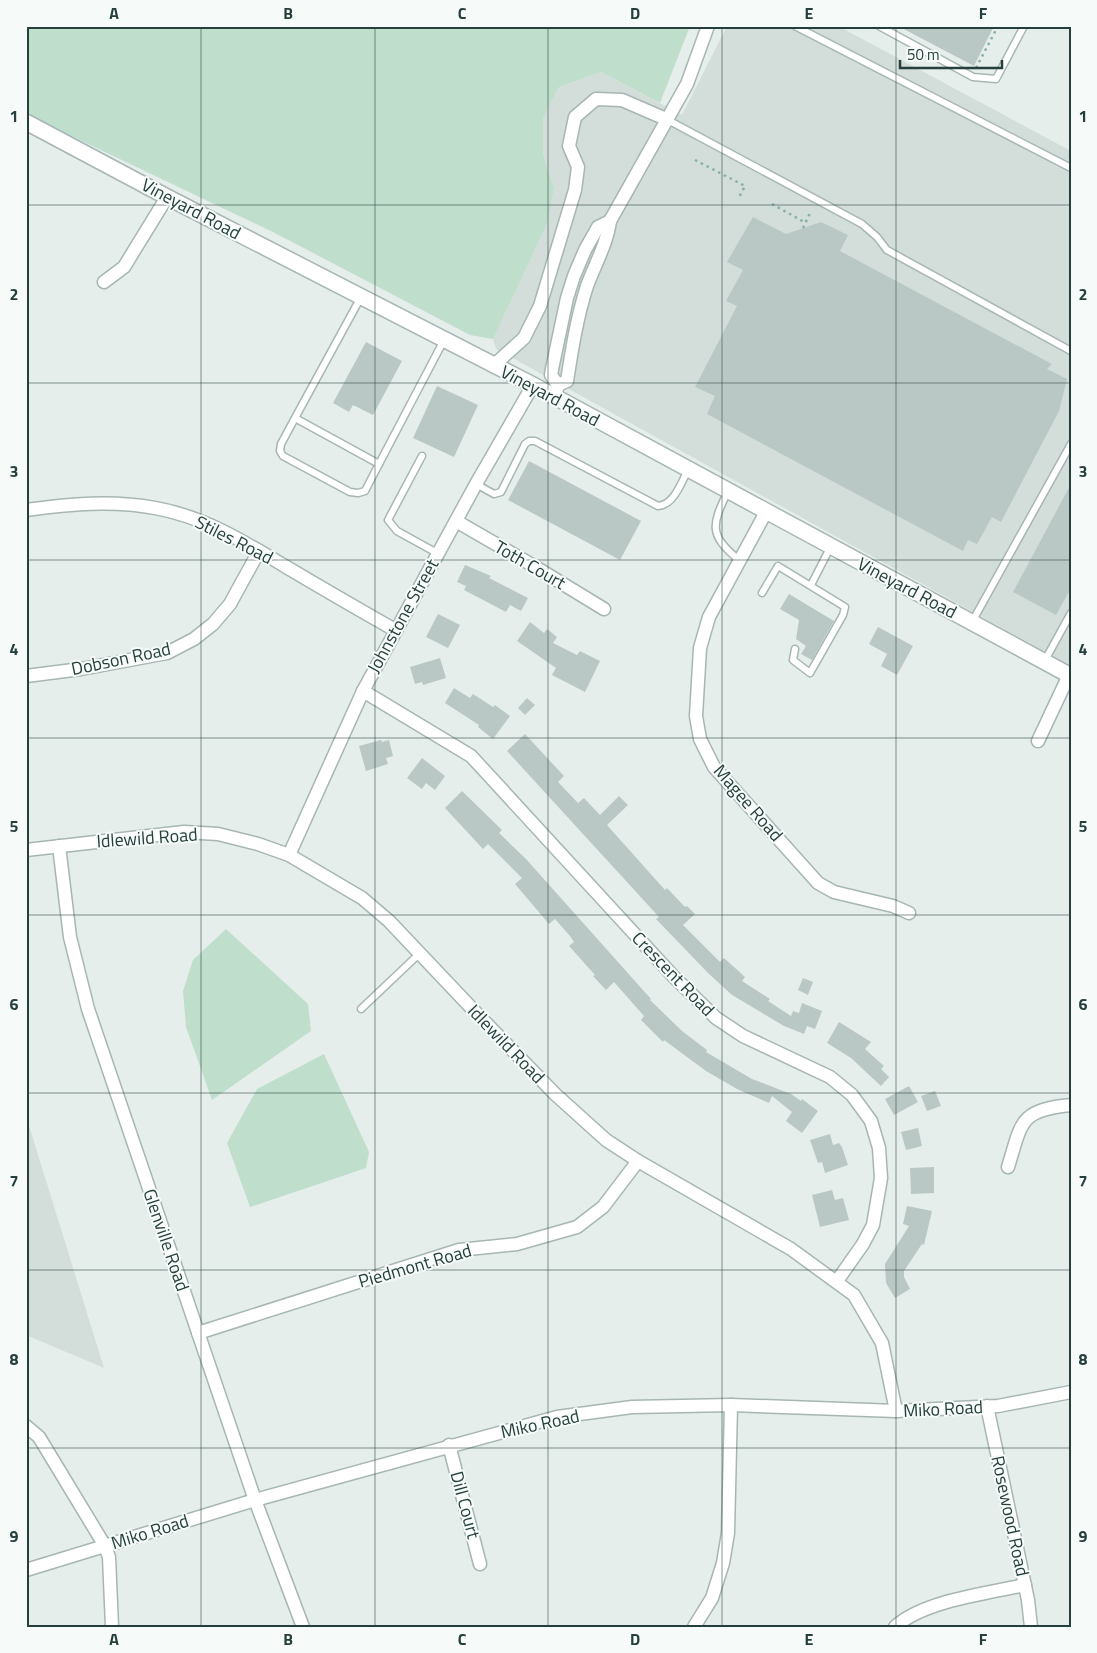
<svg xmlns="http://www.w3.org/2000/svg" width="1097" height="1653" viewBox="0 0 1097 1653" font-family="'Titillium Web',sans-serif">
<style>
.built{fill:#d3ddda}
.green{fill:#bfdecc}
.building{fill:#bac8c5}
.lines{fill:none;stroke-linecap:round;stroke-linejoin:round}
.service-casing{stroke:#a7b6b3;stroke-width:9}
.minor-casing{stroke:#a7b6b3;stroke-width:15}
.tertiary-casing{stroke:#a7b6b3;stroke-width:18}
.path{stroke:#87b0aa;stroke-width:2.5;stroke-dasharray:2.5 4;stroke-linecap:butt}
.service{stroke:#fff;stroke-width:6}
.minor{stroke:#fff;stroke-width:12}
.tertiary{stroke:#fff;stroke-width:15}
.grid{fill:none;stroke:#243f3c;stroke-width:1;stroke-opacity:0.55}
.labels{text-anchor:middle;stroke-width:4;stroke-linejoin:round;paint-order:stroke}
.street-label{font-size:18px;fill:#243f3c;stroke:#f6faf8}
.neatline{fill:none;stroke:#243f3c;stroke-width:2}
.grid-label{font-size:16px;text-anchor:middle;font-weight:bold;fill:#243f3c}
</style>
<rect width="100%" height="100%" fill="#e5eeeb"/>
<g class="built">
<path d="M727,26h111l233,125v515l-575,-317 -3,-10 55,-117 6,-34 -11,-35v-35l16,-31 42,-15 81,43z"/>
<path d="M26,1116l78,252 -78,-33z"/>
</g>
<g class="green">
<path d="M26,26h664l-30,77 -59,-31 -42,15 -16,31v36l11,34 -6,34 -55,117 -23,-4 -197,-103 -210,-100 -37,-20z"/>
<path d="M226,929l82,75 3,27 -99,69 -26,-73 -3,-36 10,-31z"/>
<path d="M324,1054l45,98 -3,16 -116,39 -23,-64 30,-54z"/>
</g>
<g class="building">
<path d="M898,26h96l-20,40z"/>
<path d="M753,217l33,17 35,-12 27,13 -8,16 212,113 -5,5 20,10 -8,32 -58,111 -9,-5 -15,27 -9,-4 -5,11 -256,-137 8,-18 -20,-9 42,-81 -11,-5 17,-31 -16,-8z"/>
<path d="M366,342l36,19 -29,54 -20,-10 -4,7 -16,-9z"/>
<path d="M437,386l41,19 -24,52 -41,-19z"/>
<path d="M529,461l112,60 -21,39 -112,-60z"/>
<path d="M1071,484v104l-15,27 -43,-23z"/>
<path d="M465,565l26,11 -2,2 39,20 -7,13 -11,-6 -4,7 -42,-22 2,-4 -9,-4z"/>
<path d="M789,594l45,27 -22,39 -11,-6 5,-8 -10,-7 3,-19 -19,-11z"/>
<path d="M438,614l22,11 -12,23 -22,-11z"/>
<path d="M530,622l14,11 3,-4 10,8 -4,6 24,12 3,-4 20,10 -15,31 -33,-17 4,-7 -39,-27z"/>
<path d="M878,627l35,19 -16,29 -16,-9 6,-12 -18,-10z"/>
<path d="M440,658l6,20 -23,7 -1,-3 -7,2 -5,-17z"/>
<path d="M454,688l16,10 3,-4 20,13 2,-2 15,11 -17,23 -15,-12 1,-2 -34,-22z"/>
<path d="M527,698l8,7 -10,10 -7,-7z"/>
<path d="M525,734l39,42 -6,6 20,21 6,-5 16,17 19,-19 9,9 -21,20 58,65 2,-2 18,19 2,-1 8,8 -12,11 37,37 4,-4 21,19 -3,4 28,18 -2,2 23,15 2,-5 6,2 3,-10 20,8 -7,18 -8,-3 -3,8 -20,-8 -52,-31 -23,-21 -53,-55 3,-2 -152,-166z"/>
<path d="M381,740l1,2 7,-2 4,16 -7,2 2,6 -22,7 -7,-25z"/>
<path d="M422,758l23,18 -10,14 -9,-7 -4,6 -15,-11z"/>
<path d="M462,791l40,39 -3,3 27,26 125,140 -1,1 32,31 25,19 -1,2 46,27 39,15 10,7 1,-2 16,12 -16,22 -16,-12 6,-9 -20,-16 -3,7 -32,-14 -31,-18 -42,-31 -1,2 -22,-22 3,-4 -30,-34 -8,8 -13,-14 2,-1 -26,-29 5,-4 -4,-6 -15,-17 -6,5 -34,-40 7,-6 -34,-34 -5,5 -38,-41z"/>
<path d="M803,978l10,4 -5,13 -10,-5z"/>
<path d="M839,1022l32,20 -6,7 19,17 -3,3 8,8 -8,9 -30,-28 -24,-15z"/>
<path d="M909,1086l9,16 -24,13 -9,-16z"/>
<path d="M935,1091l6,15 -14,5 -6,-15z"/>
<path d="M918,1128l4,18 -16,4 -5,-18z"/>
<path d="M830,1134l3,11 6,-2 3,4 6,18 -23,8 -3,-11 -4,1 -8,-23z"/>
<path d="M934,1167v26l-23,1 -1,-26z"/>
<path d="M832,1190l3,10 8,-2 6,22 -29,7 -8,-32z"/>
<path d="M907,1206l25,5 -8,34 -2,-1 -18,27v6l6,12 -15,9 -9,-15 -1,-19 24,-38 -6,-2z"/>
</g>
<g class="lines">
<defs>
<g id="service">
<path d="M795,26l276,142"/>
<path d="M879,26l94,51 23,2 28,-53"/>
<path d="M666,119l196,105 15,13 10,13 184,101"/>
<path d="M295,418l84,46 -14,27 -7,2 -8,-1 -67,-36 -3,-5 1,-7 14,-26 66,-121"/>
<path d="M422,456l-34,64 9,11 40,22"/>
<path d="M379,464l65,-124"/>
<path d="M476,484l18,10 7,-2 24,-48 4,-3h6l123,65c16,-1 23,-23 30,-36"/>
<path d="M728,491c-17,35 -19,44 11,69"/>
<path d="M811,585l20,-39"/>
<path d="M762,593l16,-27 67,41 -2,8 -33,58 -17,-13 2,-11"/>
<path d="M972,622l99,-178"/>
<path d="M1044,662l27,-49"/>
<path d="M361,1009l58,-55"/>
</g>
<g id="minor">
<path d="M104,282l20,-15 43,-70"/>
<path d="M493,366l31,-28 16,-32 35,-116 3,-23 -9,-21 6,-29 21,-18 26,1 44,19"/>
<path d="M558,385l9,-4c5,-32 10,-64 20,-95 8,-22 20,-42 23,-65l77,-137 21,-58"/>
<path d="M556,393l2,-8 -7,-10 1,-6 15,-71 7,-22 11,-26 13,-23 12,-6"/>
<path d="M26,510c43,-6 86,-10 129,-2 47,8 88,33 128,57 37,22 75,44 112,65"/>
<path d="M766,512l-57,105 -9,31 -4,68 4,23 14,28 104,116 16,9 59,14 16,7"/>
<path d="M456,521l76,44 72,44"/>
<path d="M26,676l55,-7 86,-16 27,-14 19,-15 17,-20 29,-53"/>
<path d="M363,691l108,65 203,221 42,41 27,18 87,41 22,18 19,26 8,27 2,30 -8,47 -10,19 -26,37"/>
<path d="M1038,741l31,-66"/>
<path d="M59,846l11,91 18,72 167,491 48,127"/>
<path d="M26,850l158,-18 34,2 40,10 31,11 73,43 27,23 90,95 76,78 51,46 32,21 153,88 63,46 28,48 14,68"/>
<path d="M289,855l74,-164 113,-207 57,-99"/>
<path d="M1008,1167c14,-45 11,-57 63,-62"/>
<path d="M198,1333l261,-83 58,-6 60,-17 26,-20 35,-46"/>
<path d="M987,1406l41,194 3,27"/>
<path d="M26,1426l13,11 66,109 4,11 3,70"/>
<path d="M449,1445l31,119"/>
<path d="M26,1570l229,-70 302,-83 75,-10 99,-2 165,6 102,-5 73,-14"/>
<path d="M694,1627l18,-29 11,-35 5,-30 3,-128"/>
<path d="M895,1627c28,-26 93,-34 130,-42"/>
</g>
<path id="tertiary" d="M26,122l141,75 366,188 538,291"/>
</defs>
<use href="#service" class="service-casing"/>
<use href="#minor" class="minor-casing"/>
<use href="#tertiary" class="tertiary-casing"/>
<g class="path">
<path d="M976,68l22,-42"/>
<path d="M695,160l50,26 -6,11"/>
<path d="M772,204l34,19"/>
<path d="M803,228l7,-15"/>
</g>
<use href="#service" class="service"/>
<use href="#minor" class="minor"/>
<use href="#tertiary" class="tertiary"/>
</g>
<path class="grid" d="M201,26v1601M375,26v1601M548,26v1601M722,26v1601M896,26v1601M26,205h1045M26,383h1045M26,560h1045M26,738h1045M26,915h1045M26,1093h1045M26,1270h1045M26,1448h1045"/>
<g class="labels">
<g class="street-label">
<text transform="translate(191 209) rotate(28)" y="6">Vineyard Road</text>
<text transform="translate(550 396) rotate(28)" y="6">Vineyard Road</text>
<text transform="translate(234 540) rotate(27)" y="6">Stiles Road</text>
<text transform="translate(530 565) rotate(30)" y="6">Toth Court</text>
<text transform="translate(907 588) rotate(28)" y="6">Vineyard Road</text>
<text transform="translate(403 616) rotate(-61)" y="6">Johnstone Street</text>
<text transform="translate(121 659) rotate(-12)" y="6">Dobson Road</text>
<text transform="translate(748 803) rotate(49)" y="6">Magee Road</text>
<text transform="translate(147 838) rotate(-4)" y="6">Idlewild Road</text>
<text transform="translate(673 974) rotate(46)" y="6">Crescent Road</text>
<text transform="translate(506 1044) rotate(46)" y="6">Idlewild Road</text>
<text transform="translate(166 1240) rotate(71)" y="6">Glenville Road</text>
<text transform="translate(415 1266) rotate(-16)" y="6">Piedmont Road</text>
<text transform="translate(943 1409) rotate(-3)" y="6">Miko Road</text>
<text transform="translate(540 1424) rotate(-12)" y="6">Miko Road</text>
<text transform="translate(465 1505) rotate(75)" y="6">Dill Court</text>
<text transform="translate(1010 1516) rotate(78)" y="6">Rosewood Road</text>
<text transform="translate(150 1532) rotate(-17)" y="6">Miko Road</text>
</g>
</g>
<rect width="1097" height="1653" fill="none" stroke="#f6faf8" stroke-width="55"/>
<path d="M900 60v8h102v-8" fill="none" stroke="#243f3c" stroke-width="2.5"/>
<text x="907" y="60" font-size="15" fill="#243f3c" stroke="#f6faf8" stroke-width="4" paint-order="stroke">50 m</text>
<rect x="28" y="28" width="1042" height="1598" class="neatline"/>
<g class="grid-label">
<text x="114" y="19">A</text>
<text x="288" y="19">B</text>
<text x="462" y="19">C</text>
<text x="635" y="19">D</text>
<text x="809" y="19">E</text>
<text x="983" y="19">F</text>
<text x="14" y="122">1</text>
<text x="1083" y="122">1</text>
<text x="14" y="300">2</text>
<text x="1083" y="300">2</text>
<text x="14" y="477">3</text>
<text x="1083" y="477">3</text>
<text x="14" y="655">4</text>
<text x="1083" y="655">4</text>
<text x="14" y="832">5</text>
<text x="1083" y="832">5</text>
<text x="14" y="1010">6</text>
<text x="1083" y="1010">6</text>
<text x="14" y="1187">7</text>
<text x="1083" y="1187">7</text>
<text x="14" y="1365">8</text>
<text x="1083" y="1365">8</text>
<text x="14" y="1542">9</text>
<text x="1083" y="1542">9</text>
<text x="114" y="1645">A</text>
<text x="288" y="1645">B</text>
<text x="462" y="1645">C</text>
<text x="635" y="1645">D</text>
<text x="809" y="1645">E</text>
<text x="983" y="1645">F</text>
</g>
</svg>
